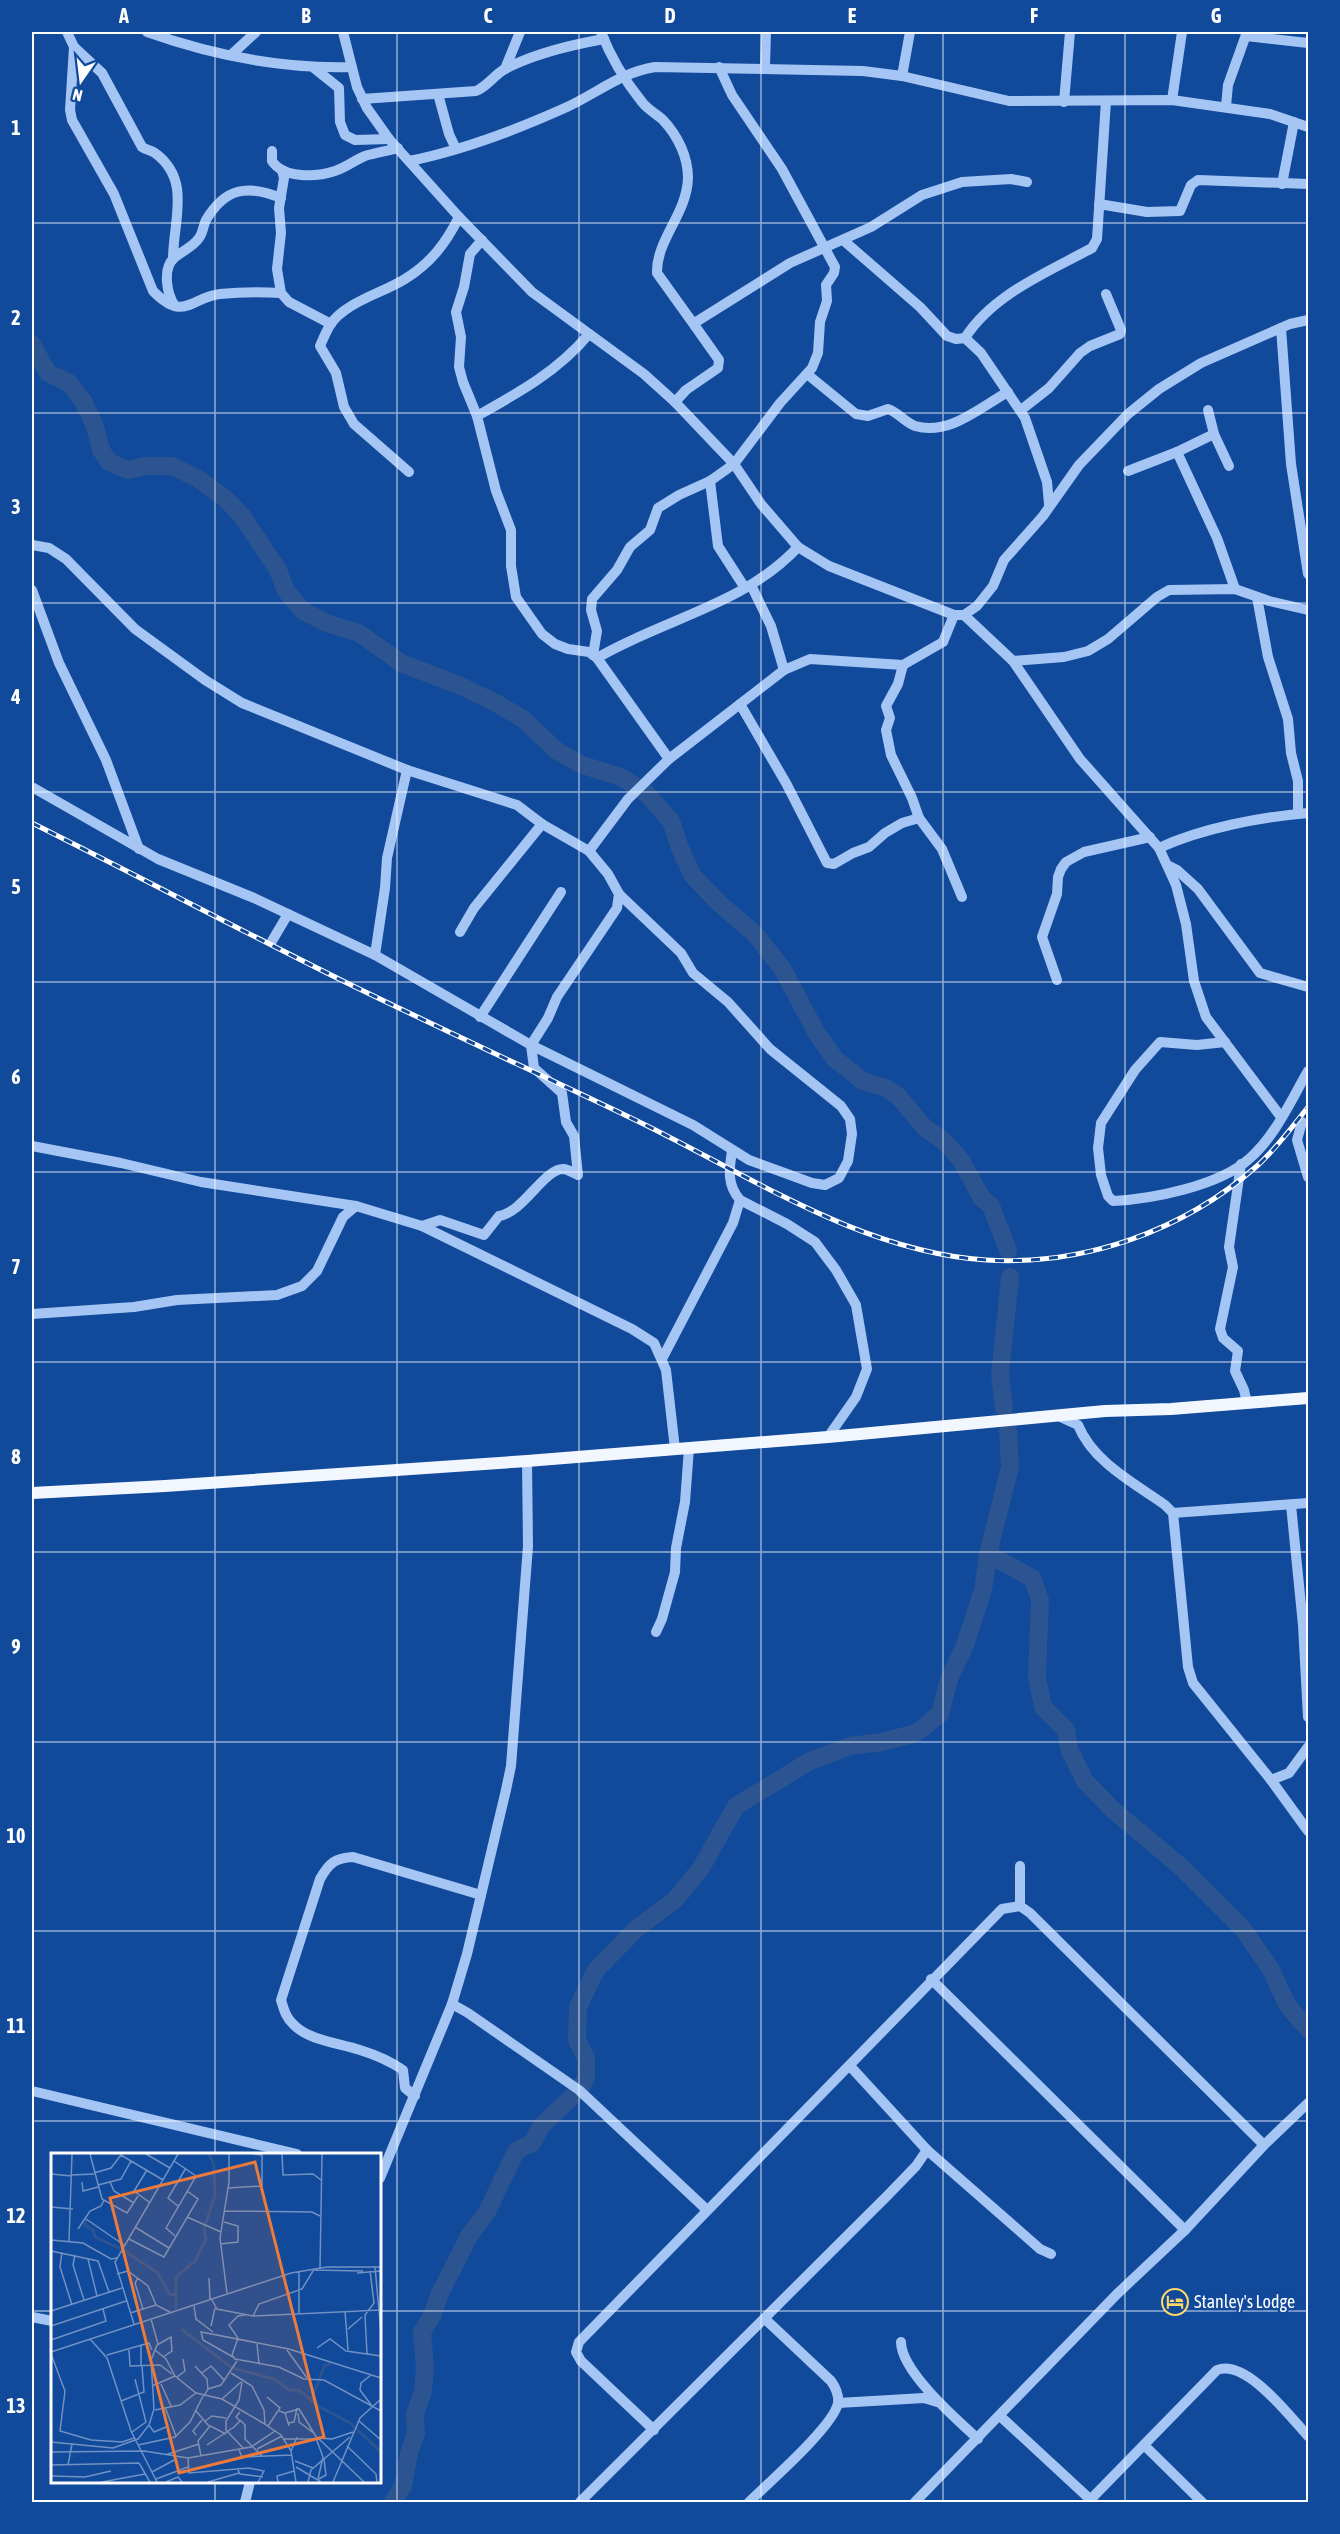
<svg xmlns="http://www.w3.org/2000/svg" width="1340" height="2534" viewBox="0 0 1340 2534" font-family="'Asap Condensed',sans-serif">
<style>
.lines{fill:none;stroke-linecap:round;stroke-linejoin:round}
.river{stroke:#2b5491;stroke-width:18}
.minor{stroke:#a5c6f4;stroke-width:10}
.major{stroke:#f2f7ff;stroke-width:12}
.rail-casing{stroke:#fff;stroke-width:5}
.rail{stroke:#11499b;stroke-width:3;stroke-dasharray:9;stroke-linecap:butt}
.grid{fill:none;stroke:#fff;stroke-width:1.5;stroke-opacity:0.55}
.labels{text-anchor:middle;stroke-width:4.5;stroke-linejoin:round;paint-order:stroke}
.poi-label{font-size:18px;fill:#fff;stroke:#11499b;text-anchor:start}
.inset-river{fill:none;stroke:#2b5491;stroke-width:3}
.inset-road{fill:none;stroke:#7092c3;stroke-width:1.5}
.view{fill:#ed7a3d;fill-opacity:0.15;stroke:#ed7a3d;stroke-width:3}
.inset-edge{fill:none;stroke:#fff;stroke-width:3}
.neatline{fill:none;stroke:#fff;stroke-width:2}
.grid-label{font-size:20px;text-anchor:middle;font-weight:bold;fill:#fff}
</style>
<rect width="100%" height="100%" fill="#11499b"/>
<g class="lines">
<g class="river">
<path d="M32,344l16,29 21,10 14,18 12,25 6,24 8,12 19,8 18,-4h26l25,12 29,21 16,17 36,54 8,21 17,20 26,13 30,9 42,30 60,23 35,17 27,16 34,32 25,14 39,12 25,16 25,28 10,30 12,25 27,28 34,29 28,35 34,64 19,27 28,22 23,7 12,8 27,32 19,13 17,19 20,37 10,9 17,44"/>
<path d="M1004,1408l-4,-33 10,-98"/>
<path d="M988,1554l44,24 8,22 -3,77 6,30 23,23 3,19 16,32 28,29 67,56 63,63 27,39 18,38 20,23"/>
<path d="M393,2502l10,-16 6,-33 7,-19 -1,-20 8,-23 2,-23 -3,-36 10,-16 8,-23 29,-57 18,-24 29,-61 16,-8 9,-17 38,-36 7,-12v-20l-9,-18 1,-33 18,-37 41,-42 38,-28 26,-32 35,-62 74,-45 40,-15 32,-4 34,-9 24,-19 9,-35 16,-34 18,-55 5,-36 22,-87 -2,-36"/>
</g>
<g class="minor">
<path d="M67,32l7,15 -4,63 2,10 42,74 39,97c31,32 38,6 67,3 20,-2 41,-2 61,-1"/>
<path d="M147,32c65,23 135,37 204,35"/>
<path d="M343,32l14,55 10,21 22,31 70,78 73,75 112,82 31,28 59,62 27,40 37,43 31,19 125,49h10l49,46 67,98 79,89 17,37 10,39 8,57 12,36 75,100"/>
<path d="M601,32c10,26 24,49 41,70 6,8 15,12 21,18 15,16 25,37 25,58 -1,36 -32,62 -31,95l38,53"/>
<path d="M1246,36l62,7"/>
<path d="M74,47l28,26 40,74c4,3 9,3 13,6 37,27 18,68 18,106"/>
<path d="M231,55l25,-23"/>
<path d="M765,67l1,-35"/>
<path d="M314,68l25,20 1,34 5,13 10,5 34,-1"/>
<path d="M505,69l15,-37"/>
<path d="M902,76l8,-44"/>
<path d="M438,94l11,40 7,15"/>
<path d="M362,99l114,-8c12,-5 18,-16 29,-22 30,-16 66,-24 99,-30"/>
<path d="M1172,100l10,-68"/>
<path d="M1064,102l6,-70"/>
<path d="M1226,106l2,-21 19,-53"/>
<path d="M272,151v10c12,18 45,16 63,10 10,-3 20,-11 30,-15 10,-3 22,-5 33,-8"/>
<path d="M409,161c55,-11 107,-31 158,-54 30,-14 55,-35 88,-40l208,4 39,5 107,25 163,-1 98,14 38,13"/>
<path d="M282,170l2,8 -5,30 2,25 -4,36 4,24 8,9 42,22"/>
<path d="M1282,184l12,-62"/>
<path d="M1099,204l48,8 33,-1 11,-26 7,-5 110,4"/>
<path d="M482,240l-12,14 -6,33 -8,25 5,25 -2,30 4,15 14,34 19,75 15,39v36l5,31 26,37 13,10 13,5 21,3 8,6 72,101"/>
<path d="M843,240l77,67 27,29 9,3 9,-1 16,15 44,65 22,64 2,22"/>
<path d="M175,306c-8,-11 -13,-37 -1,-48 8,-7 19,-11 25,-20 4,-5 4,-12 7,-18 19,-32 41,-36 75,-22"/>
<path d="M1281,328l10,136 17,110"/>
<path d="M965,338c28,-44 83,-66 127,-90l5,-9 9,-138"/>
<path d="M807,374l49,40 12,2 20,-7c10,3 16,13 27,17 35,10 65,-19 93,-34"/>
<path d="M675,402l11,-12 32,-22 1,-8 -24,-34 1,-4 94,-59 81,-36 51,-32 40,-13 49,-3 16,3"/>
<path d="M1021,410l28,-22 31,-35 10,-7 30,-12 1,-4 -15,-36"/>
<path d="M1208,410l6,24 15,32"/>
<path d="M477,416c43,-24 81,-45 112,-82"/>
<path d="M1177,452l40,86 18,51"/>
<path d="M1128,471l49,-19 37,-18"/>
<path d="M409,472l-55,-48 -10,-17 -8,-34 -16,-27c3,-7 6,-14 10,-21 15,-23 53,-32 75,-46 26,-16 41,-36 54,-62"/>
<path d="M710,481l8,65 27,42"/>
<path d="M32,545l17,3 17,11 69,70 70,51 37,23 165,67 110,35 25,19 47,27 19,23 11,20 -2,14 -60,89 -9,21 -17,27 3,23 28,25 4,29 8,14 4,39c-4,-2 -9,-5 -14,-6 -20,-1 -40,43 -65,47l-15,19 -44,-15 -18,6"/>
<path d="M751,585l20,41 13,44"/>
<path d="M32,590l27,73 47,97 33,89"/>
<path d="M1257,597l11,60 20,62 3,34 7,28v32"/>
<path d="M964,615l13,-9 16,-20 11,-26 39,-44 36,-51 49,-51 31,-25 42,-26 89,-39 18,-4"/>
<path d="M593,655l4,-24 -6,-21 1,-11 25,-29 13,-23 20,-17 8,-22 21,-13 31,-14 24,-17 46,-61 32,-35 6,-15 2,-31 7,-21 -1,-16 8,-12 1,-6 -53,-98 -50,-74 -13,-28"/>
<path d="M597,658c66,-39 147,-53 201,-111"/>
<path d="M1013,661l51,-4 24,-6 20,-12 49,-42 12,-7 66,-1 34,12 39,9"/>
<path d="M903,665l-5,19 -12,22 4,12 -4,12 5,25 21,43 7,20 23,31 20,48"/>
<path d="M740,704l46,79 41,80 7,1 19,-11 16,-6 16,-14 17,-10 17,-5"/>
<path d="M32,787l126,72 96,39 121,57 156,90 162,80 56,35 63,23 13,2 14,-7 9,-17 4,-27 -2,-15 -9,-13 -71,-57 -42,-47 -35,-29 -12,-20 -62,-59"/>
<path d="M1159,848c43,-20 102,-31 149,-35"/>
<path d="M589,851l39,-52 41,-40 115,-89 26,-11 93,6 40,-23 11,-27"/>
<path d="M1169,866l8,4 21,19 62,84 48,14"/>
<path d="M460,932l14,-24 68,-84"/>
<path d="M272,941l16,-27"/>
<path d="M375,955l10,-67 2,-30 20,-88"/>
<path d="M1057,980l-15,-43 15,-43 1,-17 3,-8 5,-7 18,-10 66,-15"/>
<path d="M480,1017l81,-125"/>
<path d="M1225,1042l-28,3 -37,-3 -25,28 -34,53 -3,25 3,27 7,21 5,5c39,-2 106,-15 136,-42 26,-22 42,-59 59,-88"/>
<path d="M1302,1122l-5,18 11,37"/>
<path d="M32,1146l89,17 80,19 155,24 66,20 210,103 22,14 12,27 9,79"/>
<path d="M732,1151c-3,19 -5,34 8,49l47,24 28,18 21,28 20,35 11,64 -11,28 -28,40"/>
<path d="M1241,1164l-12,83 4,20 -13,62 3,9 15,13 -3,20 9,19 3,13"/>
<path d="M32,1314l102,-7 43,-7 100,-5 25,-9 15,-15 26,-54 13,-11"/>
<path d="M662,1359l71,-136 7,-23"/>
<path d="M1056,1415l22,10c15,37 56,58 87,80l8,8 15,154 5,16 78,97 37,51"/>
<path d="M1291,1505l12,120 5,92"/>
<path d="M1173,1513l135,-10"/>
<path d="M656,1632l6,-13 13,-47 1,-24 9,-46 4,-54"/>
<path d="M1271,1780l18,-7 19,-26"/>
<path d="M1020,1906v-40"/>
<path d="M931,1979l254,251"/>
<path d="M452,2004l16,9 111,77 128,120"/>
<path d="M32,2091l265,63"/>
<path d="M415,2096l-10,-8 -2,-18c-13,-9 -27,-15 -43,-20 -20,-7 -50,-9 -66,-25 -8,-7 -10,-15 -13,-25l39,-121c9,-16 15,-21 33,-22l128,38"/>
<path d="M927,2150l113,99 11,5"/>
<path d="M380,2178l72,-174 15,-50 39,-164 5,-24 17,-220 -1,-85"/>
<path d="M32,2317l20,4"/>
<path d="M901,2342c0,29 55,77 77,97"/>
<path d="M838,2403l86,-5 13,4"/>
<path d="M1000,2416l93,86"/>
<path d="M654,2430l-73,-69 -5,-9 3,-10 423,-433 18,-3 10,7 234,232"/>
<path d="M1144,2445l58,57"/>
<path d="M1091,2499l126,-129c29,-12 73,47 91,66"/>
<path d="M245,2502l5,-20"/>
<path d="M580,2502l308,-307 28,-29 11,-16 -77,-84"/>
<path d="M749,2502c18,-18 85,-76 89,-99 1,-9 -2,-15 -7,-22l-66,-62"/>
<path d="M915,2502l202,-208 68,-64 79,-85 44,-42"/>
</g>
<path class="major" d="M32,1493l133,-7 362,-25 301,-24 277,-26 66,-2 137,-11"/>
<defs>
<path id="rail" d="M32,823c104,52 208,107 313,159 94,46 190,90 284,135 114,54 229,135 357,143 98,6 197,-29 271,-94 19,-17 35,-39 51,-59"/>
</defs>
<use href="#rail" class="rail-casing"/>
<use href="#rail" class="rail"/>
</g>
<path class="grid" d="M215,32v2122M397,32v2470M579,32v2470M761,32v2470M943,32v2470M1125,32v2470M32,223h1276M32,413h1276M32,603h1276M32,792h1276M32,982h1276M32,1172h1276M32,1362h1276M32,1552h1276M32,1742h1276M32,1931h1276M32,2121h1276M32,2311h20M380,2311h928M215,2482v20"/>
<defs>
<symbol id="hotel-ring" viewBox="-11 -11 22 22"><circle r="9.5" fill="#11499b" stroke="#ffd868" stroke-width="1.5"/><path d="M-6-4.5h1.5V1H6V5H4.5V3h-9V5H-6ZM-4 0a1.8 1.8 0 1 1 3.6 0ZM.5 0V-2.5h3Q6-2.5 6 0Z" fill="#ffd868"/></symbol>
</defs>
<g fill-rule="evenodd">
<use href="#hotel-ring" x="1160" y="2287" width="30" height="30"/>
</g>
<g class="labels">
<g class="poi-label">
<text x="1194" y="2308">Stanley's Lodge</text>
</g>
</g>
<g transform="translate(51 2153)">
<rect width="330" height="330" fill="#11499b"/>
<path class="inset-river" d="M35,67l-1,5 8,5 2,7 26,12M72,97l35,23 11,21 6,1M125,156v-32l19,-16 11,-22 -2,-11 11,-32 -1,-31 -5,-11M130,176l51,39 42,11 15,11h10l19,16 32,17 31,29M268,226l6,-14 6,-1M262,250l-2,-5 8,-17"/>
<path class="inset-road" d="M39,1l12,45 25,14 11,-17M95,1l24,14M231,1l1,21 30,-1 8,6M123,8l22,15 -30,52 9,8M96,17l-13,21 15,11M43,20l17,-5 10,-13 42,25M0,21l21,2M21,22l22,-1M31,29l1,9 15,-4M59,29l4,9 20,12M47,32l23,-6 10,-18M177,35l34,-2v-31l-9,-1M127,53l-10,-8 18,-30M0,54l22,2M173,58l88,1 8,4M136,64l34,15M35,66l38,26M84,74l34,21M27,76l12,-18 11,-5 3,-6M78,86l35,18 34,-58 -11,-8M0,87l32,3 28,16 6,-1M18,88l3,-87M169,91l18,-2v-16l-14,-4M0,98l47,10 11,31M11,99l-2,15 12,38M24,102l-2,10 11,35M37,106l9,37M324,114l6,65M269,115l2,-114M261,117l51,1M306,120l24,-2M66,121l11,-3 20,15 8,19M87,125l-3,5 8,26M158,125l1,21M176,140l-7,-55 9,-56v-28M161,147l5,9 36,7 128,-6M143,153l2,13 17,13M0,158l71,-23M294,158l3,39M79,160l26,-8 14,7M248,160v-42M194,162l-7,1 -9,9 9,13 -6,17 3,4 44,8 25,12 20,1 57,31M202,163l6,-12 43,-15 11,-18M100,166l7,25M83,171l-19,-62 63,-108M0,173l75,-25M160,173l4,-18M297,176l14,-12M39,186l17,19 24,73 26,51M0,187l55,-19 -3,-12M206,191l2,20M266,195l13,-9 16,12 35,5M78,197l1,16 30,-1 12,9M104,197l11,9 9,17 21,17 26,6 41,24 18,12 10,16M236,197l20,28M0,199l240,-79 36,-6h54M0,201l14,37 -5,40 31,9 31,2 12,-4M316,201l-2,-39 9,-12 -4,-32M56,202l42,-12 3,7M182,204l-30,-17 -2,-8 88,17 92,29M90,213v-20M144,213l12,13 1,10M151,220l9,-7 14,15M180,220l21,13 12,24 1,14M320,222l-10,8 -1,7 12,16M126,224l8,-6 -2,-12M191,229l-3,18 -13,21v9l18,19M110,231l10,22M101,233l23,-10M153,243l4,-7 13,-4 16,-24M216,244l13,11 -12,18M171,246l19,-17M70,248l23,-9 -2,-26M114,254l11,29M104,257l25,-5 16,-12M145,258l12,14 18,9M228,258l6,2 4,13M234,260l14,-4 18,29 15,1 21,-7M247,260l1,9 16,12M189,267l5,5v14l17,17M308,268l22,19M153,269l8,-6 14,2M237,270l6,-1 3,-14M98,272l5,7 12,-5M81,279l14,-10 -11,-43M145,282l-3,-4 9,-11M265,285l7,19 -5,22M233,286h35l45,43M0,289l62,6 25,-9 11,-14 5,-16 -3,-49 6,-15 14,-8 1,14 -9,6M87,292l37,-8 15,-15 13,-26M156,292l27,-18 6,-6 -4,-4 4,-5M296,293l29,28 1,8M206,296l25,-13M188,297l3,7 50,-2M0,299l93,-1 44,7 63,-11 24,-16M114,302l34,-11M150,303l-3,-15 12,-15M137,305l1,15 60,-5 15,3 -6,11M244,308l18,7M0,312l88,-2 11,19M17,312l4,-21M245,314l25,15M186,315l3,6 23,3M101,319l24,-13M0,323l34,1 26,-6M105,326l32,-12M266,327l9,-5 -2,-16M51,329l43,-8M115,329l12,-5 4,5M157,329l31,-9M227,329l-1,-6 17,-5M245,329l-5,-31 6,-14M257,329l3,-12 39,-33M282,329l27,-64 21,-19"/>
<path class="view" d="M204,9l69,275 -145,36 -69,-275z"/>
<rect width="330" height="330" class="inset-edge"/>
</g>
<rect width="1340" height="2534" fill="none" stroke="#11499b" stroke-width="66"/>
<g transform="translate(81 81) rotate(194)" stroke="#11499b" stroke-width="4.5" paint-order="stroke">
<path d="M0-4.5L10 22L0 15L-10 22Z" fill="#ffffff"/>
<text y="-9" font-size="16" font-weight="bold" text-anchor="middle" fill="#ffffff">N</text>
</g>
<rect x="33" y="33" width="1274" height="2468" class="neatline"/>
<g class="grid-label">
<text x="124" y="23">A</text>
<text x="306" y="23">B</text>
<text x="488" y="23">C</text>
<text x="670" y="23">D</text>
<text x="852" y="23">E</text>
<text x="1034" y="23">F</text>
<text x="1216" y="23">G</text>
<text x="16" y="135">1</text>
<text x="16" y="325">2</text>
<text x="16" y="514">3</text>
<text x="16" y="704">4</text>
<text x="16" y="894">5</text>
<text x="16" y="1084">6</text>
<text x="16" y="1274">7</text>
<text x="16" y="1464">8</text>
<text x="16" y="1654">9</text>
<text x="16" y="1843">10</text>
<text x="16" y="2033">11</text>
<text x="16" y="2223">12</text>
<text x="16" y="2413">13</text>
</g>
</svg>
